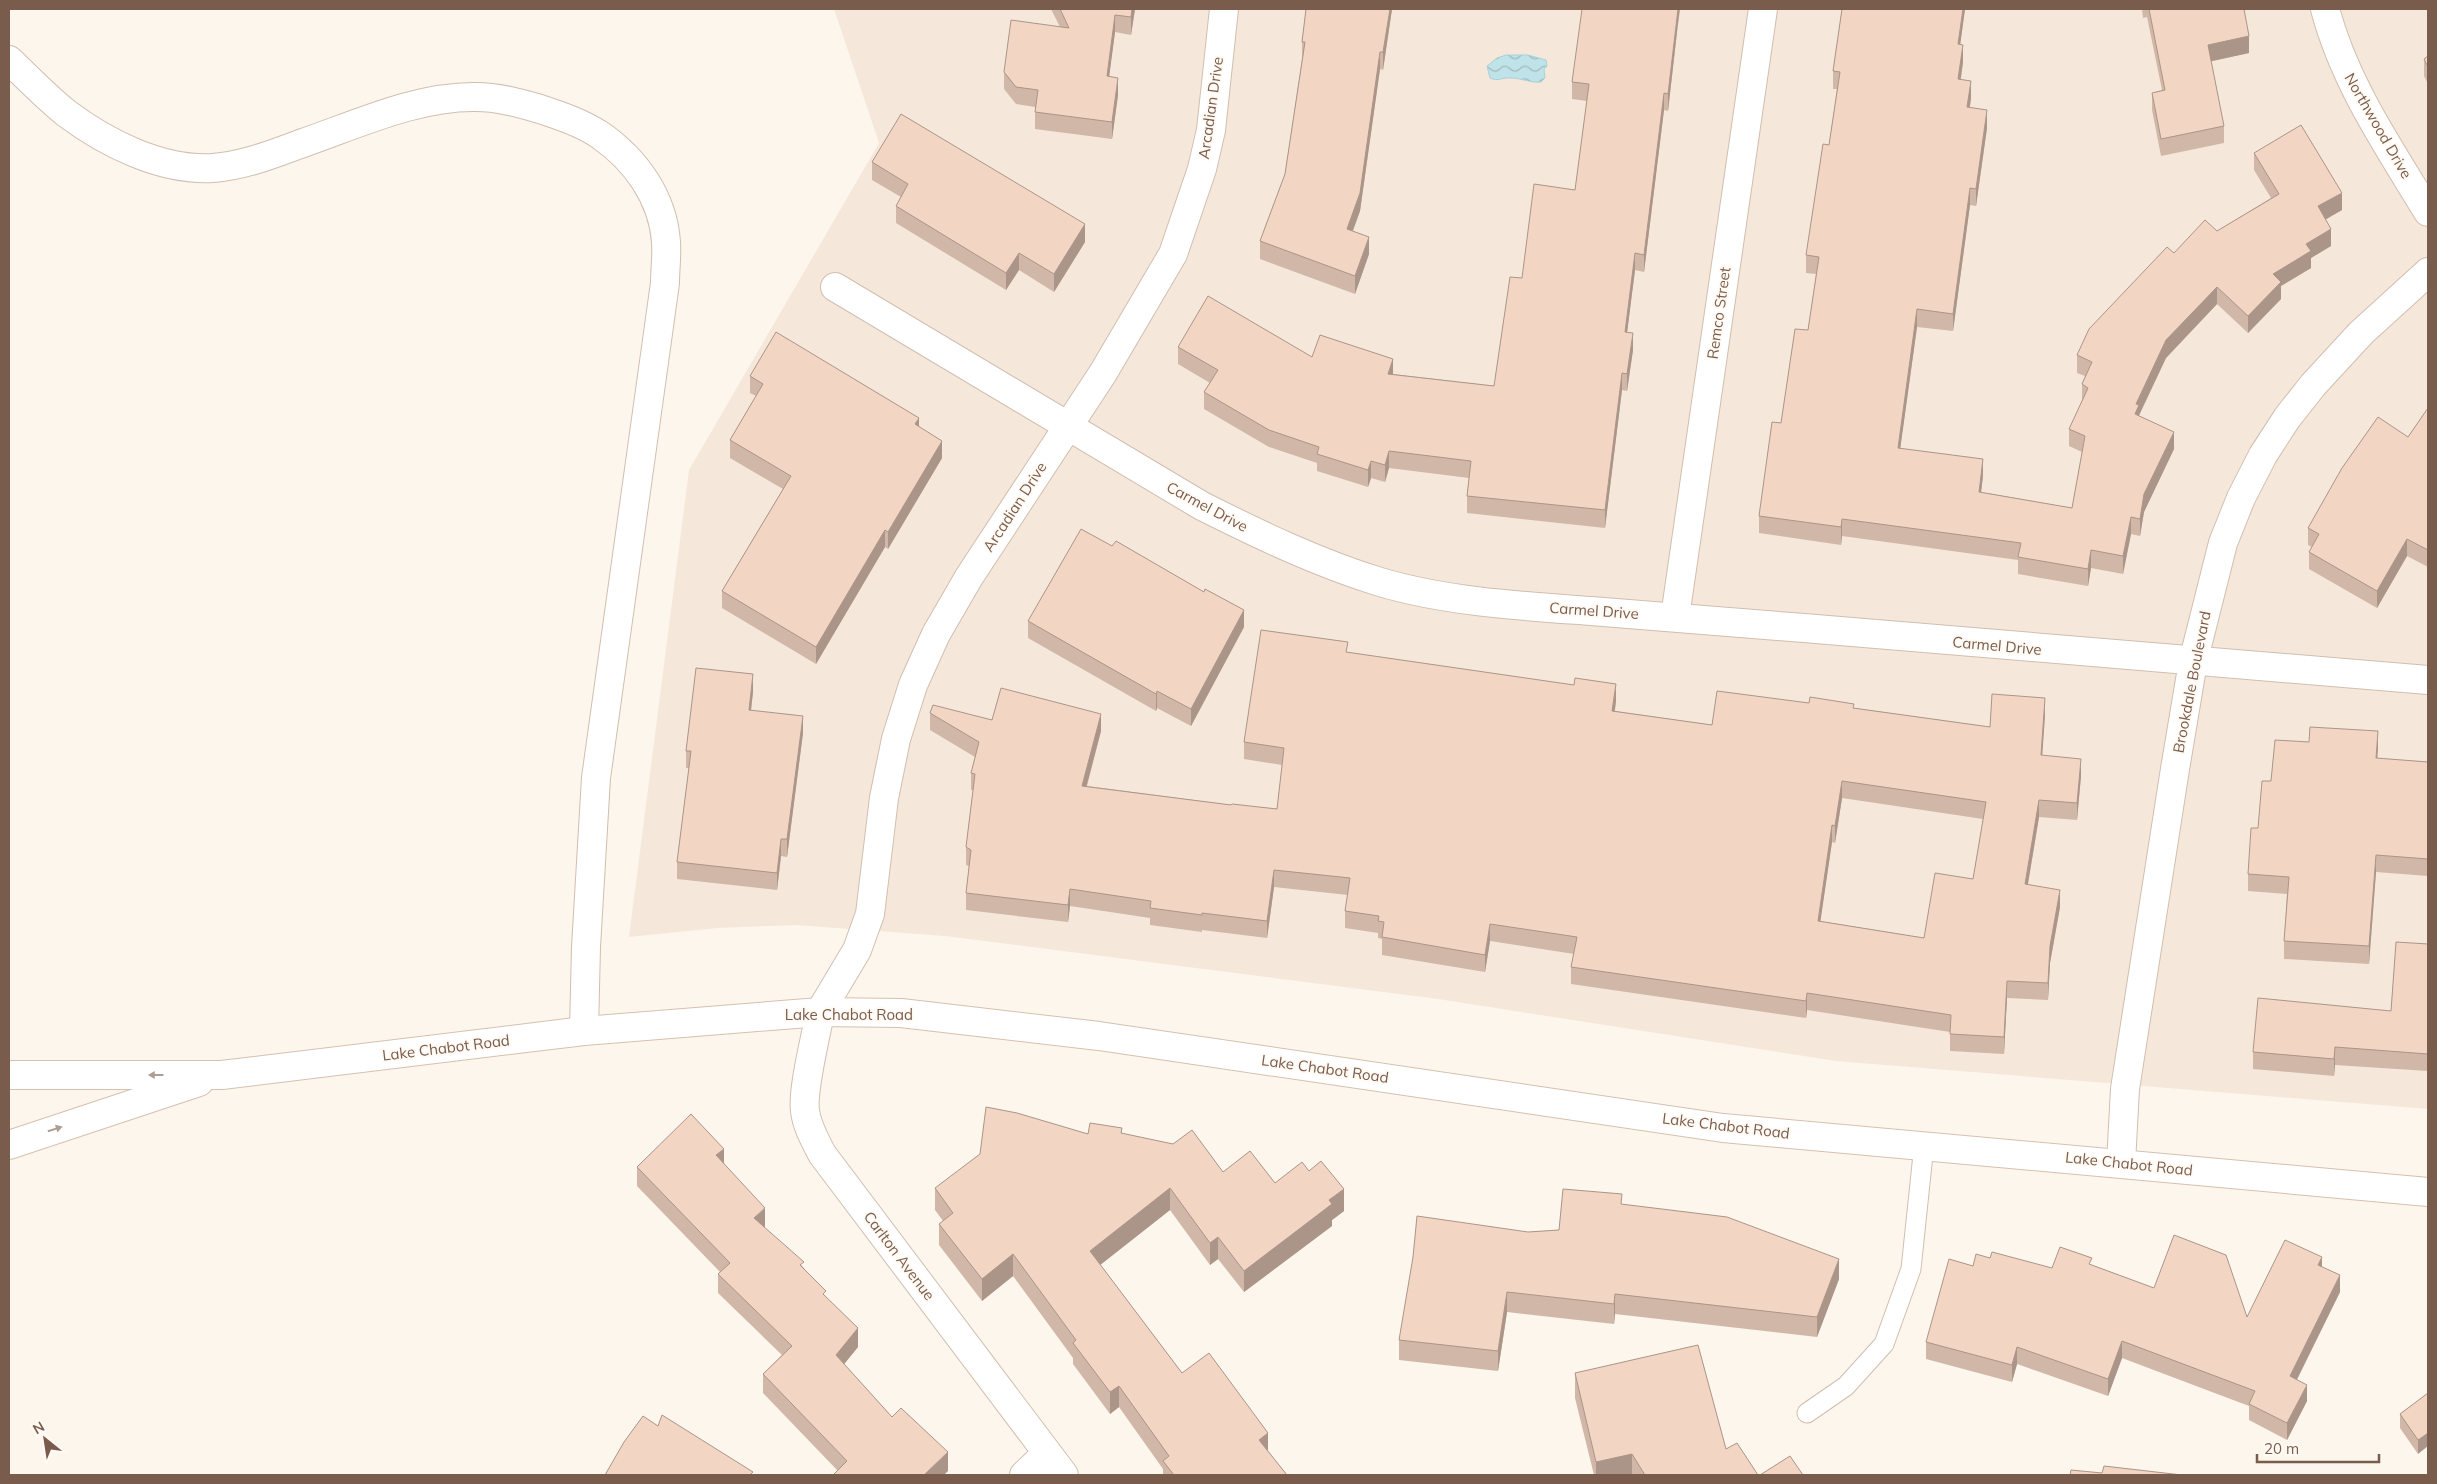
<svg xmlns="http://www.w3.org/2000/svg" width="2437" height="1484" viewBox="0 0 2437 1484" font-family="Mulish,sans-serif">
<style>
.residential{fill:#f5e8da}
.water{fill:url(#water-waves);stroke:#a5d3da}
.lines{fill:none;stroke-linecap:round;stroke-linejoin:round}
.service-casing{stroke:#d1beb0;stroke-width:21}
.minor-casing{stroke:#d1beb0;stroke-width:30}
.tertiary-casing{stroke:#d1beb0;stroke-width:30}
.secondary-casing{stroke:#d6c0b0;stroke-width:30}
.service{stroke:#fff;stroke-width:19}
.minor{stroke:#fff;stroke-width:28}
.tertiary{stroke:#fff;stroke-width:28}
.secondary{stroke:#fff;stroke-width:28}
.wall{fill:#d1b7a8;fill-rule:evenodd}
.shaded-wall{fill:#aa9588}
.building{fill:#f3d5c3;stroke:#aa9588;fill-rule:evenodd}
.oneway{fill:#af9d94}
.labels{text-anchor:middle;stroke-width:4;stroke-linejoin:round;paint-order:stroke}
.street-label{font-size:15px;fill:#7a5c4d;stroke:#fffaf3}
</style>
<defs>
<pattern id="water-waves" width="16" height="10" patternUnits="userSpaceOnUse" patternTransform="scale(1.25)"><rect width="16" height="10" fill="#bfe3e8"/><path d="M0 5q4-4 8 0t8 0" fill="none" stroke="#a0bbbe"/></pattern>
</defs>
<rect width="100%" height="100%" fill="#fdf6ec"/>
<path class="residential" d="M834,9h1594v1100l-592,-48 -398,-62 -493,-63 -149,-11 -78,3 -89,9 60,-467 190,-327z"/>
<path class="water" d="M1506,55h22l18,5 1,6 -3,3 1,9 -4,4c-11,1 -20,-4 -30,-4 -8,-1 -13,4 -21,0l-3,-12 10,-8z"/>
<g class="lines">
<defs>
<path id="service" d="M1807,1413l39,-27 38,-42 27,-75 13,-124"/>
<g id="minor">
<path d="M2325,9c20,75 63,137 103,203"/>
<path d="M9,60c19,18 37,37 57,53 40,30 95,58 147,55 31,-2 62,-15 90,-25 55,-19 114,-47 173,-46 22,0 43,6 64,12 21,7 42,14 60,26 36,25 63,63 66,107 1,14 -1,28 -1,41l-69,495 -10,169 -2,84"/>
<path d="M835,287l367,219c58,29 116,57 178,76 68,20 142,24 211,29 71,5 142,11 213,17 208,19 416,36 624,52"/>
<path d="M1675,617l88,-608"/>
<path d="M820,1012l37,-62 13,-36 14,-116 12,-59 17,-54 23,-51 33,-57 134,-204 70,-119 29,-85 9,-39 13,-121"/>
<path d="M2121,1163l4,-74 50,-320 18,-107 30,-119 18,-45 22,-43 24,-37 26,-33 48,-52 67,-61"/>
<path d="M1024,1475l23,-22"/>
</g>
<path id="tertiary" d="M820,1012c-4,25 -18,77 -15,99 2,16 10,29 17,43l242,321"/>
<g id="secondary">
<path d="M9,1075h213l362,-44 236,-19 81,1 198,23 624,92 705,64"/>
<path d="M9,1145l190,-63"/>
</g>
</defs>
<use href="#service" class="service-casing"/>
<use href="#minor" class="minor-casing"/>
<use href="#tertiary" class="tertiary-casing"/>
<use href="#secondary" class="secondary-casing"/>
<use href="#service" class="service"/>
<use href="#minor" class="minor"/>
<use href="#tertiary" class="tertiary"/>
<use href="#secondary" class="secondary"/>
</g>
<g class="wall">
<path d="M1051,9h84l-4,26 -16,-3 -6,44 9,19 -6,44 -77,-10v-22l-19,-3 -12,-15v-17l56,-45z"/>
<path d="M1306,9h86l-9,61 -3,-1 -20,142 -7,20 16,23 -14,40 -95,-35v-18l25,-67 17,-115v-17z"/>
<path d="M1842,9h123l-5,35 3,18 -2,17 10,19 -1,9 17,21 -11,78 -6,-1 -17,126 -36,-4 -17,121 83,28 -2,16 91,16 10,-56 -13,-6v-17l13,-27v-18l3,-8 -8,-3v-18l97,-102 43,-22 54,-33 -17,-28v-17l88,57 -17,9 6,27 -20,12v10l-30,18v13l-33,34 -31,-29 -51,54 -27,58 35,33 -30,63 -4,24 -9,-2 -8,40 -32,-6 -3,18 -70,-12v-14l-176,-24 -1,9 -82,-12v-17l22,-93 27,-93 8,-56 -10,-1v-18l23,-110 8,-56h-4v-18z"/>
<path d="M2142,9h102l5,44 -38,8 13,65v17l-63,13 -9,-46v-17l10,-3 -15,-73 -4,1z"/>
<path d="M1677,32l-9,79 -4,-1 -20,162 -9,-2 -8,62 6,18 -6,41 -5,-1 -17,138 -138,-15v-17l2,-18 -80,-10 -4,14 -14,-4 -3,9 -51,-16v-8l-48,-16 -65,-38v-17l6,-9 -32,-19v-17l134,10 81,17 101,12 28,-108 53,-88 12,-89 -15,-2v-17z"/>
<path d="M2428,56v28l-4,-8v-17z"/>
<path d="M872,162l213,80 -31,50 -35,-22 -13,20 -110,-67v-17l5,-9 -29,-17z"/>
<path d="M750,376l169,50 23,32 -54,91 -3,-2 -69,117 -94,-56v-17l61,-102 -53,-31v-18l26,-44 -6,-3z"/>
<path d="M2428,408v159l-21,-11 -30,52 -68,-39v-17l3,-5 -4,-2v-17l100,-91z"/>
<path d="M1028,621l216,6 -53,99 -34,-18 -1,3 -128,-73z"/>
<path d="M1348,652l268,49 -1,10 97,14 97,-22 45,5 136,19 55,-12 -3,41 39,20 -4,44 -38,-3 -11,67 32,23 -10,56 -2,37 -41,-2 -3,56 -54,-3v-19l-143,-22 -1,8 -235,-34v-17l3,-13 -84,-13 -5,31 -103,-17v-16l-4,-1v-5l-33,-5v-17l3,-16 -74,-8 -7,51 -65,-8v2l-52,-7v-7l-80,-12 -2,16 -102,-12v-17l3,-27 -3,-1v-18l7,-57h-2v-17l4,-16 -45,-27v-17l171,18 -14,55 144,19 46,4 5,-44 -38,-6v-17zM1842,798l141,21 -10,60 -49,59 -104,-17 12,-79 3,1z"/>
<path d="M753,692l-2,18 52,23 -16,124 -6,-1 -4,34 -100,-11v-17l12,-94h-3v-17z"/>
<path d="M2378,748l-1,11 51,3v114l-52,-4 -7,92 -85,-5v-18l3,-47 -39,-3v-17l23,-93z"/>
<path d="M2428,944v127l-93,-6 -1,11 -81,-7v-17l138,-41z"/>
<path d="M1122,1133l101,39 52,11 34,-12 35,40 -12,9v6l-88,66 -26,-33 -8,6 -40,-55 -70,55 82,108 86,78 19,24h-124v-6l-44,-62 -9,7 -37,-50v-6l-60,-82 -31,25 -43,-56v-21l4,-3 -8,-11v-22l153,-54z"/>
<path d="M724,1163l41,64h-1l40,41 22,29 32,50 -14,17 48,53 56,54h-110l-75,-78v-19l19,-19 -64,-62v-19l2,-2 -83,-86v-19z"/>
<path d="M1622,1204l217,75 -22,58 -202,-23 -1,10 -107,-12 -9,59 -99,-11v-20l129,-108 31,-2z"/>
<path d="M1990,1258l62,10 40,-3 62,23 93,29 75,-50 18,25 -43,88 10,21 -20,39 -38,-20v-14l-127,-48 -14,38 -91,-32 -5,18 -86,-23v-17l47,-76z"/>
<path d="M1575,1373l151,76 32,26h-164l-19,-77z"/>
<path d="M2428,1393l-10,61 -18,-26v-14z"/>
</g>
<g class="shaded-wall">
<path d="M1132,9h3l-4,26v-18z"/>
<path d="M1390,9h2l-9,61v-18z"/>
<path d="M1678,9h2l-3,23 -9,79v-17z"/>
<path d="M1963,9h2l-7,52v-17z"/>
<path d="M1115,15v17l-8,61v-17z"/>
<path d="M2249,36v17l-41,9v-17z"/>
<path d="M1963,45v17l-5,34v-17z"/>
<path d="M1380,52v17l-20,142 -13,35v-17z"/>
<path d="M1118,78v17l-6,44v-17z"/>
<path d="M1971,81v17l-4,26v-17z"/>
<path d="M1664,93v17l-20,162v-17z"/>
<path d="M1987,110v18l-11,78v-17z"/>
<path d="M1970,188v17l-17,126v-17z"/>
<path d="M2342,193v17l-24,14v-18z"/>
<path d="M1085,224v18l-31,50v-18z"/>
<path d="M2331,229v17l-20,12v10l-30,18v13l-33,34v-17l25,-42 33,-30z"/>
<path d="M1369,237v17l-14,40v-18z"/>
<path d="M1019,253v17l-13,20v-17z"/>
<path d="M1635,253v17l-10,79v-17z"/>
<path d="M2217,287v17l-51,54 -27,57v7l-4,-8 1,-10 30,-64z"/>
<path d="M1917,309v18l-19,138v-17z"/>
<path d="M1633,333v17l-6,41v-17z"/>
<path d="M1393,359v17l-5,-2z"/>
<path d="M1622,373v17l-17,138v-18z"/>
<path d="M919,418v17l-4,-11z"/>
<path d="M2174,432v17l-30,63 -4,24v-17l4,-25z"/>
<path d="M942,441v17l-54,91v-17z"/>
<path d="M1389,451v17l-4,14v-17z"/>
<path d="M1983,459v17l-4,33v-17z"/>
<path d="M1371,461v17l-3,9v-17z"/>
<path d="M2131,517v17l-8,40v-18z"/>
<path d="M1842,519v17l-1,9v-18z"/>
<path d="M885,530v17l-69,117v-17z"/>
<path d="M2407,539v17l-30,52v-17z"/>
<path d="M2091,550v18l-3,18v-17z"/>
<path d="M1244,610v17l-53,99v-17z"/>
<path d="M753,674v18l-4,35v-17z"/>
<path d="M1616,684v17l-4,27v-17z"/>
<path d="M1157,691v17l-1,3v-17z"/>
<path d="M2045,698v17l-4,58v-18z"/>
<path d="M1101,714v17l-19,72v-17z"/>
<path d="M803,716v17l-16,124v-18z"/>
<path d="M2378,731v17l-2,28v-18z"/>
<path d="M2081,759v17l-4,44v-17z"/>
<path d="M1842,781v17l-7,45v-17z"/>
<path d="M2039,800v17l-14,84v-17z"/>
<path d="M1832,825v17l-14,96v-17z"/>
<path d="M781,839v17l-4,34v-17z"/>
<path d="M2376,855v17l-7,92v-18z"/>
<path d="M1274,870v17l-7,51v-17z"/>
<path d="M1070,889v17l-2,16v-17z"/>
<path d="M2060,890v17l-10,56 -2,37v-17l2,-37z"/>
<path d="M1490,924v17l-5,31v-17z"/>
<path d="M2007,981v17l-3,56v-17z"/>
<path d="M1807,993v17l-1,8v-17z"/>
<path d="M2335,1047v18l-1,11v-17z"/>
<path d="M724,1149v19l-8,-13z"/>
<path d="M1170,1188v22l-80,63v-22z"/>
<path d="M1344,1189v22l-12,9v6l-88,66v-21l85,-71z"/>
<path d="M765,1208v19l-11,10v-19z"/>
<path d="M1218,1237v22l-8,6v-22z"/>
<path d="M1013,1254v22l-31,25v-22z"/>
<path d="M2322,1257v17l-4,-9z"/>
<path d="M1839,1259v20l-22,58v-20z"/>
<path d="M2340,1275v17l-50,101v-17z"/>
<path d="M1507,1292v20l-9,59v-20z"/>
<path d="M1615,1294v20l-1,10v-20z"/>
<path d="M858,1328v19l-22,27v-19z"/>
<path d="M2122,1341v17l-14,38v-17z"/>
<path d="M2017,1347v17l-5,18v-17z"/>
<path d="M2307,1385v16l-20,39v-17z"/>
<path d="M1119,1386v21l-9,7v-22z"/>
<path d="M1268,1433v22l-9,-15z"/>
<path d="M2428,1433v13l-10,8v-14z"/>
<path d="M948,1452v19l-4,4h-20z"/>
<path d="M1632,1454v21h-36v-13z"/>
</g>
<g class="building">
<path d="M1060,9h72l-1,8 -16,-2 -8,61 11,2 -6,44 -77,-10 3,-22 -22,-3 -12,-15 7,-52 58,8z"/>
<path d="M1306,9h84l-7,43h-3l-20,141 -13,36 22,8 -14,39 -95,-35 25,-67 20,-132h-3z"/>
<path d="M1582,9h96l-10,85 -4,-1 -20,162 -9,-2 -10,79 8,1 -6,41 -5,-1 -17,137 -138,-14 4,-35 -82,-10 -4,14 -14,-4 -3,9 -51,-16 2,-7 -50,-17 -65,-38 14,-22 -40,-23 30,-51 104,61 8,-22 73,24 -5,15 106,12 16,-109 12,1 12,-94 41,6 14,-106 -17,-2z"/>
<path d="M1842,9h121l-5,35 5,1 -5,34 13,2 -4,26 20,3 -11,79 -6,-1 -17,126 -36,-5 -19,139 85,11 -4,33 93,16 13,-72 -16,-7 19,-41 -6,-4 10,-22 -15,-7 12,-26 78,-82 7,6 31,-33 12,11 62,-37 -25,-41 47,-28 41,68 -24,13 13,23 -25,15 5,7 -38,23 8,8 -33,34 -31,-29 -51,53 -30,64 3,1 -4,9 39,18 -30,62 -4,25 -9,-2 -8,39 -32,-6 -3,19 -70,-12 3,-14 -179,-24 -1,8 -82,-11 13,-94 9,1 14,-94 13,1 11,-73 -13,-2 17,-111 6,1 11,-73 -7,-1z"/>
<path d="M2149,9h95l5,27 -41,9 16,81 -63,13 -9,-46 13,-3z"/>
<path d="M2428,56v11l-4,-8z"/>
<path d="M901,114l184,110 -31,50 -35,-21 -13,20 -110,-67 12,-22 -36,-22z"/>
<path d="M776,332l143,86 -4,6 27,17 -54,91 -3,-2 -69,117 -94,-56 69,-115 -61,-36 33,-56 -13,-8z"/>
<path d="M2428,408v142l-21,-11 -30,52 -68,-39 10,-18 -11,-6 34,-60 36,-51 30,20z"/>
<path d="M1081,529l31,17 4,-5 88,51 1,-3 39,21 -53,99 -34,-18 -1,3 -128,-73z"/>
<path d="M1261,630l87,12 -2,10 228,33 1,-7 41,6 -4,27 100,14 5,-34 92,12 1,-6 44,7 -1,4 137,19 2,-33 53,4 -4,57 40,4 -4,44 -38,-3 -14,84 35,6 -10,56 -2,37 -41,-2 -3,56 -54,-3 1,-19 -144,-22 -1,8 -235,-34 6,-30 -87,-13 -5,31 -103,-18 2,-15 -6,-1 1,-5 -34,-5 5,-33 -76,-8 -7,51 -65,-8v2l-52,-7 1,-7 -81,-12 -2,16 -102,-12 5,-43 -5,-3 9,-73 -4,-1 8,-31 -49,-29 3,-8 59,15 9,-32 100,26 -19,72 149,19 1,-1 45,5 7,-61 -40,-6zM1842,781l144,21 -13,77 -38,-6 -11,65 -106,-17 14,-96 3,1z"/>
<path d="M696,668l57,6 -4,36 54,6 -16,123h-6l-4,34 -100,-11 14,-111h-5z"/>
<path d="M2310,727l68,4 -2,27 52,4v97l-52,-4 -7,91 -85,-5 5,-64 -41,-3 3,-46h7l4,-47h9l4,-41 34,2z"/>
<path d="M2396,942l32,2v110l-93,-7 -1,12 -81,-7 5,-54 133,13z"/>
<path d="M986,1107l31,6 71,21 2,-11 32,5 -1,5 52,11 19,-14 31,42 27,-21 25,32 27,-21 7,9 12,-10 23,28 -15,11 3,4 -88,67 -26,-34 -8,6 -40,-55 -80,63 92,122 27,-20 59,80 -9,7 28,35h-113l-11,-14 6,-5 -50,-70 -9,6 -37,-49 3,-3 -63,-86 -31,25 -43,-55 14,-11 -18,-25 45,-34z"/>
<path d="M691,1114l33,35 -8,6 49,53 -11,10 50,44 -4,3 26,26 -3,3 35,34 -22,27 56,62 9,-9 47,44 -24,23h-91l14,-14 -84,-87 29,-28 -74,-72 12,-11 -93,-96z"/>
<path d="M1563,1189l59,5 -1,10 106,13 112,42 -22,58 -202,-23 -1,10 -107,-12 -9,59 -99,-11 14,-83 4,-41 111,16 31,-2z"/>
<path d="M2174,1235l52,20 21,62 38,-77 37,17 -4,8 22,10 -50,101 17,9 -20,38 -38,-19 6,-13 -133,-50 -14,38 -91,-32 -5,18 -86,-23 23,-83 24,7 3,-12 14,4 2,-6 60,16 8,-21 32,11 -3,6 65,24z"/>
<path d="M1698,1345l28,104 11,-6 21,32h-113l-13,-21 -36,8 -21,-89z"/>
<path d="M2428,1393v40l-10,7 -18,-26z"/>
<path d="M662,1415l91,57 -3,3h-145l19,-33 19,-26 15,10z"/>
<path d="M1790,1456l13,19h-43z"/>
<path d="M2104,1466l78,9h-112l1,-5 31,3z"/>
</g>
<defs><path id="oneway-solid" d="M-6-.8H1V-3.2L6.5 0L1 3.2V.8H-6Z" transform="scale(1.25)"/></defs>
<g class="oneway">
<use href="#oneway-solid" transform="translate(156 1075) rotate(-180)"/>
<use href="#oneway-solid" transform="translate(55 1129) rotate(-18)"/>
</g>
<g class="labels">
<g class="street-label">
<text transform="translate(1211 108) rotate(-82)" y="5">Arcadian Drive</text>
<text transform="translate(2378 126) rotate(60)" y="5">Northwood Drive</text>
<text transform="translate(1719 313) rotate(-82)" y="5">Remco Street</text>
<text transform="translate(1015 507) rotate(-57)" y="5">Arcadian Drive</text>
<text transform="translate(1207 507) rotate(28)" y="5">Carmel Drive</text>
<text transform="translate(1594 611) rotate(4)" y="5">Carmel Drive</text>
<text transform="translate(1997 646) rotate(5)" y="5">Carmel Drive</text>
<text transform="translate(2192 682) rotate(-79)" y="5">Brookdale Boulevard</text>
<text x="849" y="1020">Lake Chabot Road</text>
<text transform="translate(446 1048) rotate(-7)" y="5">Lake Chabot Road</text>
<text transform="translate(1325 1069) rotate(8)" y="5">Lake Chabot Road</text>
<text transform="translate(1726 1126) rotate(7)" y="5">Lake Chabot Road</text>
<text transform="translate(2129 1164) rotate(6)" y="5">Lake Chabot Road</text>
<text transform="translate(899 1256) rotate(53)" y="5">Carlton Avenue</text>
</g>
</g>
<rect width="2437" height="1484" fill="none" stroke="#7a5c4d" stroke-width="20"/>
<g transform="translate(45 1439) rotate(330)" stroke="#fffaf3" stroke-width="4" paint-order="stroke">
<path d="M0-4L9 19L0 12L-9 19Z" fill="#7a5c4d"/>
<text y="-8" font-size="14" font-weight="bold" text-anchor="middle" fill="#7a5c4d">N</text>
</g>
<path d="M2257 1454v8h122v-8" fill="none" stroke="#7a5c4d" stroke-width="2.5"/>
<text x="2264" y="1454" font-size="15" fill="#7a5c4d" stroke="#fffaf3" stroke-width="4" paint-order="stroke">20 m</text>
</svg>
